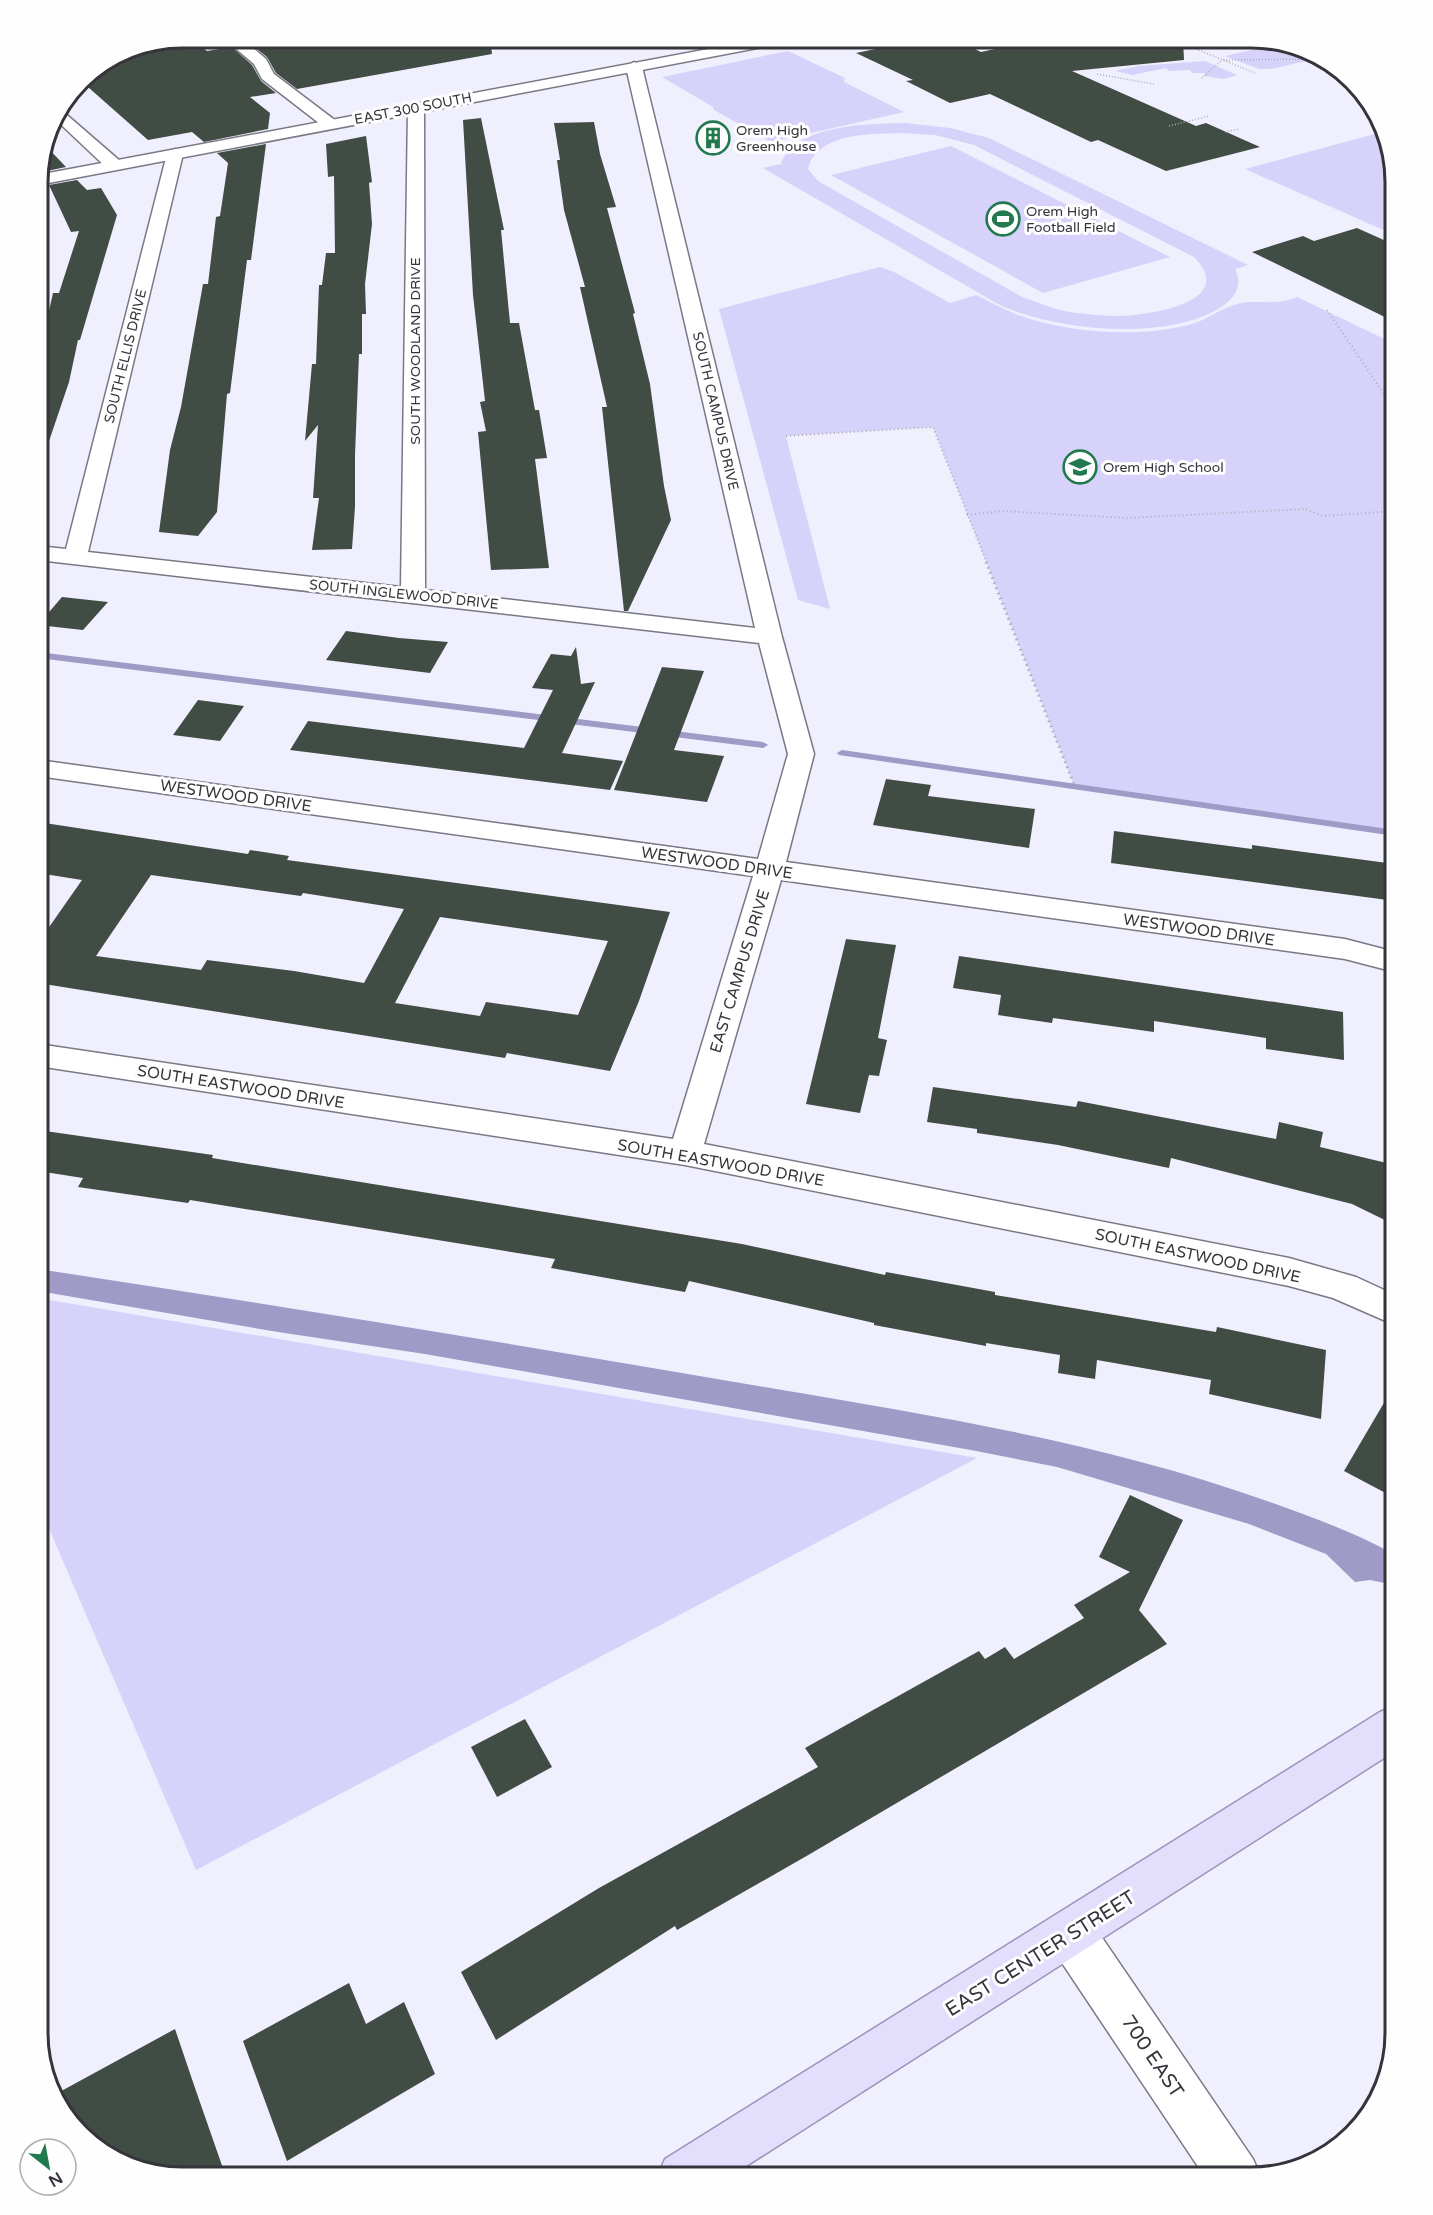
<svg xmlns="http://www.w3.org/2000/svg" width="1433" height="2215" viewBox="0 0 1433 2215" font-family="'Varela Round',sans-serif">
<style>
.green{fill:#d6d2f9;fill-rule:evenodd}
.water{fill:#9f9ac6}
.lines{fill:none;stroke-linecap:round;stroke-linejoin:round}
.stream{fill:#9f9ac6;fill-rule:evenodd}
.building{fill:#414c45;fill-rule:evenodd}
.street-casing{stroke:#797885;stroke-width:3}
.secondary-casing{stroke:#797885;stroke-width:3}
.primary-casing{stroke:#9894b7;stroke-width:3}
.path-far2{stroke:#aeadb9;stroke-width:1.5;stroke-dasharray:1 2;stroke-linecap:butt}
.path-far1{stroke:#aeadb9;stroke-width:2;stroke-dasharray:1 3;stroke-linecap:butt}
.path{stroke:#aeadb9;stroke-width:3;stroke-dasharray:1.5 4;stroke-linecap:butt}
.street{fill:#fff;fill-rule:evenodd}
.secondary{fill:#fff;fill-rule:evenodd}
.primary{fill:#e2defc;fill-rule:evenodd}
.labels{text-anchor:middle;stroke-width:6;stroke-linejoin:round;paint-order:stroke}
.far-street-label{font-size:14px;fill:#35343a;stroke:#fefefe}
.far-poi-label{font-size:14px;fill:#35343a;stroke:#fefefe;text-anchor:start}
.street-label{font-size:16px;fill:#35343a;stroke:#fefefe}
.near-street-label{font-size:20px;fill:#35343a;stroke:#fefefe}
.rim{fill:none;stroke:#35343a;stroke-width:3}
</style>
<rect width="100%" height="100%" fill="#f0effe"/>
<g class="green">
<path d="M1251,50h50l22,7 -52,12h-12l-34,-13z"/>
<path d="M788,51l57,27 -1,4 60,30 -133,30 -57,-32 -1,-3 -51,-30z"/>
<path d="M1205,61l32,14 -13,4 -20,-3 2,-3h-14l-2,-3 -21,1 -3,-3 -34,7 -17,-4 23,-5z"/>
<path d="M905,123l45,5 39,10 259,127 -13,4c8,16 1,28 -14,38 -53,35 -167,24 -223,-3l-235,-136 18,-4c13,-40 89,-40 124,-41zM903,133l32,2 39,10 220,112c45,46 -46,58 -76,59 -14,0 -28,-2 -42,-3 -18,-2 -36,-10 -54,-16l-204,-116 -10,-12c9,-37 64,-35 95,-36z"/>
<path d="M1382,132l13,50v53l-150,-66z"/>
<path d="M951,146l219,111 -127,36 -212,-118z"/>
<path d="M880,267l14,5 56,31 26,-8c15,7 30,16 45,21 49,17 117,22 167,9 17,-4 30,-15 46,-20 20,-7 42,2 63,-8l98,47v489l-320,-46 -142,-360 -147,9 44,173 -32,-9 -79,-291z"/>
<path d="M38,1298l939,160 -781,412 -158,-367z"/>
</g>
<path class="water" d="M38,1269c246,37 493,78 738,120 166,28 332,55 491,112 44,16 88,31 128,54v22l-10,6 -15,-3 -15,2 -29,-28 -77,-30 -192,-57 -86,-17 -546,-96 -147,-22 -240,-41z"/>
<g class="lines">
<g class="stream">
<path d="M38,652l725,90 5,3 -5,3 -725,-90z"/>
<path d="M842,750l553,80v6l-556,-81 -2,-2z"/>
</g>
</g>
<g class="building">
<path d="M182,38h8l17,13 25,-4 20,18 9,16 15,12 -26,4 20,16 -2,16 -64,13 -12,-10 -44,8 -68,-60 47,-32z"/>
<path d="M288,38h202l2,16 -195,35 -21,-16 -9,-16 -16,-13z"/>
<path d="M929,38h24l28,14 65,-14h137l1,22 -112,11 124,55 10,-3 54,24 -94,24 -68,-31 -7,2 -101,-48 -40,9 -44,-22 7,-1 -57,-27z"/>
<path d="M481,118l23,112h-3l9,93h9l16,87h4l8,48 -12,1 14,109 -58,2 -13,-138 8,-1 -6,-29 5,-1 -12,-106 -10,-175z"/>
<path d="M594,122l6,32 16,53 -9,1 28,105 -2,1 17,70 14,102 7,34 -43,91h-4l-22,-204h5l-27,-120h5l-21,-77 -7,-50h3l-6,-37z"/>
<path d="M366,136l6,46 -3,1 3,41 -7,60 1,30h-4v40h-3l-4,101v52l-3,42 -40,1 7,-52h-6l5,-73 -13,16 7,-77h4l3,-79h3l4,-32h9l-1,-77 -6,1 -2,-33z"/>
<path d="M44,144l22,23 -24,5 -3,-6z"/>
<path d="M266,144l-15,116h-4l-17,133 -3,1 -10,118 -19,24 -39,-4 11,-82 11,-43 22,-123h5l8,-67 4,-1 8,-53 -11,-10z"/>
<path d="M77,180l10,10 14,-2 16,27 -37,125h-2l-9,42 -24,71 -7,-1v-92l15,-67h6l20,-62 -8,1 -22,-47z"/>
<path d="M1357,228l38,17v77l-143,-70 51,-16 11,5z"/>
<path d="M62,597l46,5 -25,28 -45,-5z"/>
<path d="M346,631l53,7 49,4 -18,31 -104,-13z"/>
<path d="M576,647l5,37 14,-2 -33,71 61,8 -13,29 -320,-40 18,-29 216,27 29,-58 -21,-2 19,-34 20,2z"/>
<path d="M662,667l42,4 -30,79 50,6 -17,46 -93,-12z"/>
<path d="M198,700l46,6 -24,35 -47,-6z"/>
<path d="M886,779l45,6 -3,11 107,13 -6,39 -156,-23z"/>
<path d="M38,822l210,32 2,-4 39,6 -2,4 383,52 -31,89 -29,70 -103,-18 -2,5 -467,-75v-40l44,-63 -44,-7zM151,875l150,21 2,-3 101,16 -40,74 -70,-12 -87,-11 -6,10 -105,-14zM440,917l168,24 -30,74 -92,-13 -6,14 -85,-13z"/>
<path d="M1114,831l138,18v-4l143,19v37l-284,-38z"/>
<path d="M846,939l50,6 -18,93 9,2 -8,36 -10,-1 -9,38 -54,-9z"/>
<path d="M959,956l384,56 1,48 -78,-11v-11l-112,-17v11l-101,-14 -1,5 -54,-8 3,-20 -48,-7z"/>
<path d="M933,1087l143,20 2,-6 198,38 3,-17 44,10 -3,15 75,18v60l-43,-21 -181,-46 -2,10 -111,-23 -81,-12v-4l-50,-7z"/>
<path d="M38,1130l175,25 -1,3 530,86 143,31 1,-3 109,20v3l221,37 1,-5 109,23 -5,69 -112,-25 2,-14 -114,-20 -2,19 -37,-6 2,-18 -74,-12v3l-112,-21v-2l-185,-42 -4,11 -134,-24 4,-9 -365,-59 -2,3 -110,-16 5,-9 -45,-7z"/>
<path d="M1395,1384v114l-51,-27z"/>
<path d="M1130,1495l53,25 -44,90 28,34 -357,210 -133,76 -2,-4 -179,114 -35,-68 138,-84 219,-121 -13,-19 174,-97 6,8 20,-12 9,12 70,-41 -10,-13 56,-33 -31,-15z"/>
<path d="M525,1719l27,48 -55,30 -26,-50z"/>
<path d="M349,1983l17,41 38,-22 31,72 -148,87 -44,-120z"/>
<path d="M175,2029l20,59 31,89h-53l-64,-19 -52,-53 -3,-10z"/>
</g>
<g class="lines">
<defs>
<g id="street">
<path d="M231,38h14l1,4 20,17 8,15 62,47 2,3 -2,3h-12l-62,-48 -8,-15 -20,-17z"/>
<path d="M634,62l8,5 140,570 32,117 -28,108 559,77 50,13v20l-50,-13 -564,-79 -77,264 585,114 67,19 39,18v30l-62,-27 -44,-12 -604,-121 -647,-99v-22l635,95 80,-263 -715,-100v-16l720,99 30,-105 -29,-111 -721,-83v-14l28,3 101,-395 8,-5 8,5 -95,398 313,35 7,-479 8,-5 8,5 1,482 330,38 -129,-561z"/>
<path d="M60,109l60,52 2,4 -2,4h-12l-54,-51z"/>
<path d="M1071,1910l17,7 165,242 7,16 -8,2h-47l-151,-226 -7,-17 7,-17z"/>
</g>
<path id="secondary" d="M767,38h29l-7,4 -751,143v-10z"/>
<path id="primary" d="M1395,1706v45l-666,426h-72l8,-18 715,-447z"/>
</defs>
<use href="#street" class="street-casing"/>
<use href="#secondary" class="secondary-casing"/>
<use href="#primary" class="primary-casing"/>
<g class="path-far2">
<path d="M1196,49l59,24"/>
<path d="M1223,60l91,-1"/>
<path d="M1097,74l57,10"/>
<path d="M1202,78l19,-17"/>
<path d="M1169,126l40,-10"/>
<path d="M1225,132l14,-3"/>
</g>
<g class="path-far1">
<path d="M1327,310l68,100"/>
<path d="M786,436l147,-9 54,136"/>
<path d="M967,515l35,-4 125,7 178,-9 18,7 72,-5"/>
</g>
<path class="path" d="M986,562l89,225"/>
<use href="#street" class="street"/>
<use href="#secondary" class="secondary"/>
<use href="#primary" class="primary"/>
</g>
<defs>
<symbol id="building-ring" viewBox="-11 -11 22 22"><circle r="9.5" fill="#fefefe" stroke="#22794d" stroke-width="1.5"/><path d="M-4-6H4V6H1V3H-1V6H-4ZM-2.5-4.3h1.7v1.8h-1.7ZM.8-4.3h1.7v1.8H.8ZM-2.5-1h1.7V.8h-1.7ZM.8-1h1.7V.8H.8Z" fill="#22794d"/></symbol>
<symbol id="stadium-ring" viewBox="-11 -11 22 22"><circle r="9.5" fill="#fefefe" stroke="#22794d" stroke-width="1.5"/><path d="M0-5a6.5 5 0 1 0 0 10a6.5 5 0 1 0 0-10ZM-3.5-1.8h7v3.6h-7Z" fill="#22794d"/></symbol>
<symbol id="school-ring" viewBox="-11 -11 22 22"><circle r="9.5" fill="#fefefe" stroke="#22794d" stroke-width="1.5"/><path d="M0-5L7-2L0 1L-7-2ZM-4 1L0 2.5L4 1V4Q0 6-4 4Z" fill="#22794d"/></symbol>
</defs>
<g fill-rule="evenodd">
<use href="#building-ring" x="694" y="119" width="38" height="38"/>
<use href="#stadium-ring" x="984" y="200" width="38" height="38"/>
<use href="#school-ring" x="1061" y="448" width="38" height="38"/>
</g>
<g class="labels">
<g class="far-street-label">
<text transform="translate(413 108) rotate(-11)" y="5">EAST 300 SOUTH</text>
<text transform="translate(415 351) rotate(-90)" y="5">SOUTH WOODLAND DRIVE</text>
<text transform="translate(125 356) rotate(-76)" y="5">SOUTH ELLIS DRIVE</text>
<text transform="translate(716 411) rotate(77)" y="5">SOUTH CAMPUS DRIVE</text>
<text transform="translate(404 594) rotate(6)" y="5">SOUTH INGLEWOOD DRIVE</text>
</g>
<g class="far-poi-label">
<text x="736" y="135">Orem High<tspan x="736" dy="16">Greenhouse</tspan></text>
<text x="1026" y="216">Orem High<tspan x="1026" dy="16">Football Field</tspan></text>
<text x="1103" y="472">Orem High School</text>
</g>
<g class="street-label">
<text transform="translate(236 795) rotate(8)" y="6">WESTWOOD DRIVE</text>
<text transform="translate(717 862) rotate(8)" y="6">WESTWOOD DRIVE</text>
<text transform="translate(1199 929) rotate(8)" y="6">WESTWOOD DRIVE</text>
<text transform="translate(739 971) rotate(-73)" y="6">EAST CAMPUS DRIVE</text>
<text transform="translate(241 1086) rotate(9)" y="6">SOUTH EASTWOOD DRIVE</text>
<text transform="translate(721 1162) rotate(10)" y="6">SOUTH EASTWOOD DRIVE</text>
<text transform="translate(1198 1255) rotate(12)" y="6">SOUTH EASTWOOD DRIVE</text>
</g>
<g class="near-street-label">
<text transform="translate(1040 1953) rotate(-32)" y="7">EAST CENTER STREET</text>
<text transform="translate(1153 2056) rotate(56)" y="7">700 EAST</text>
</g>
</g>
<path d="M0 0H1433V2215H0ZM182 48H1251A134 134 0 0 1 1385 182V2033A134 134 0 0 1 1251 2167H182A134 134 0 0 1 48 2033V182A134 134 0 0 1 182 48Z" fill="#fefefe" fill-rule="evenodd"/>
<path class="rim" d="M182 48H1251A134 134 0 0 1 1385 182V2033A134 134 0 0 1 1251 2167H182A134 134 0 0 1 48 2033V182A134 134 0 0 1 182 48Z"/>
<g transform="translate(48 2167) rotate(149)"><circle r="28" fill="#fefefe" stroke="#aeadb0" stroke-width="1.5"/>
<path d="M0-4.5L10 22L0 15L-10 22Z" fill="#22794d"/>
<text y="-9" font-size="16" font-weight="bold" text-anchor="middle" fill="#35343a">N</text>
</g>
</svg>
